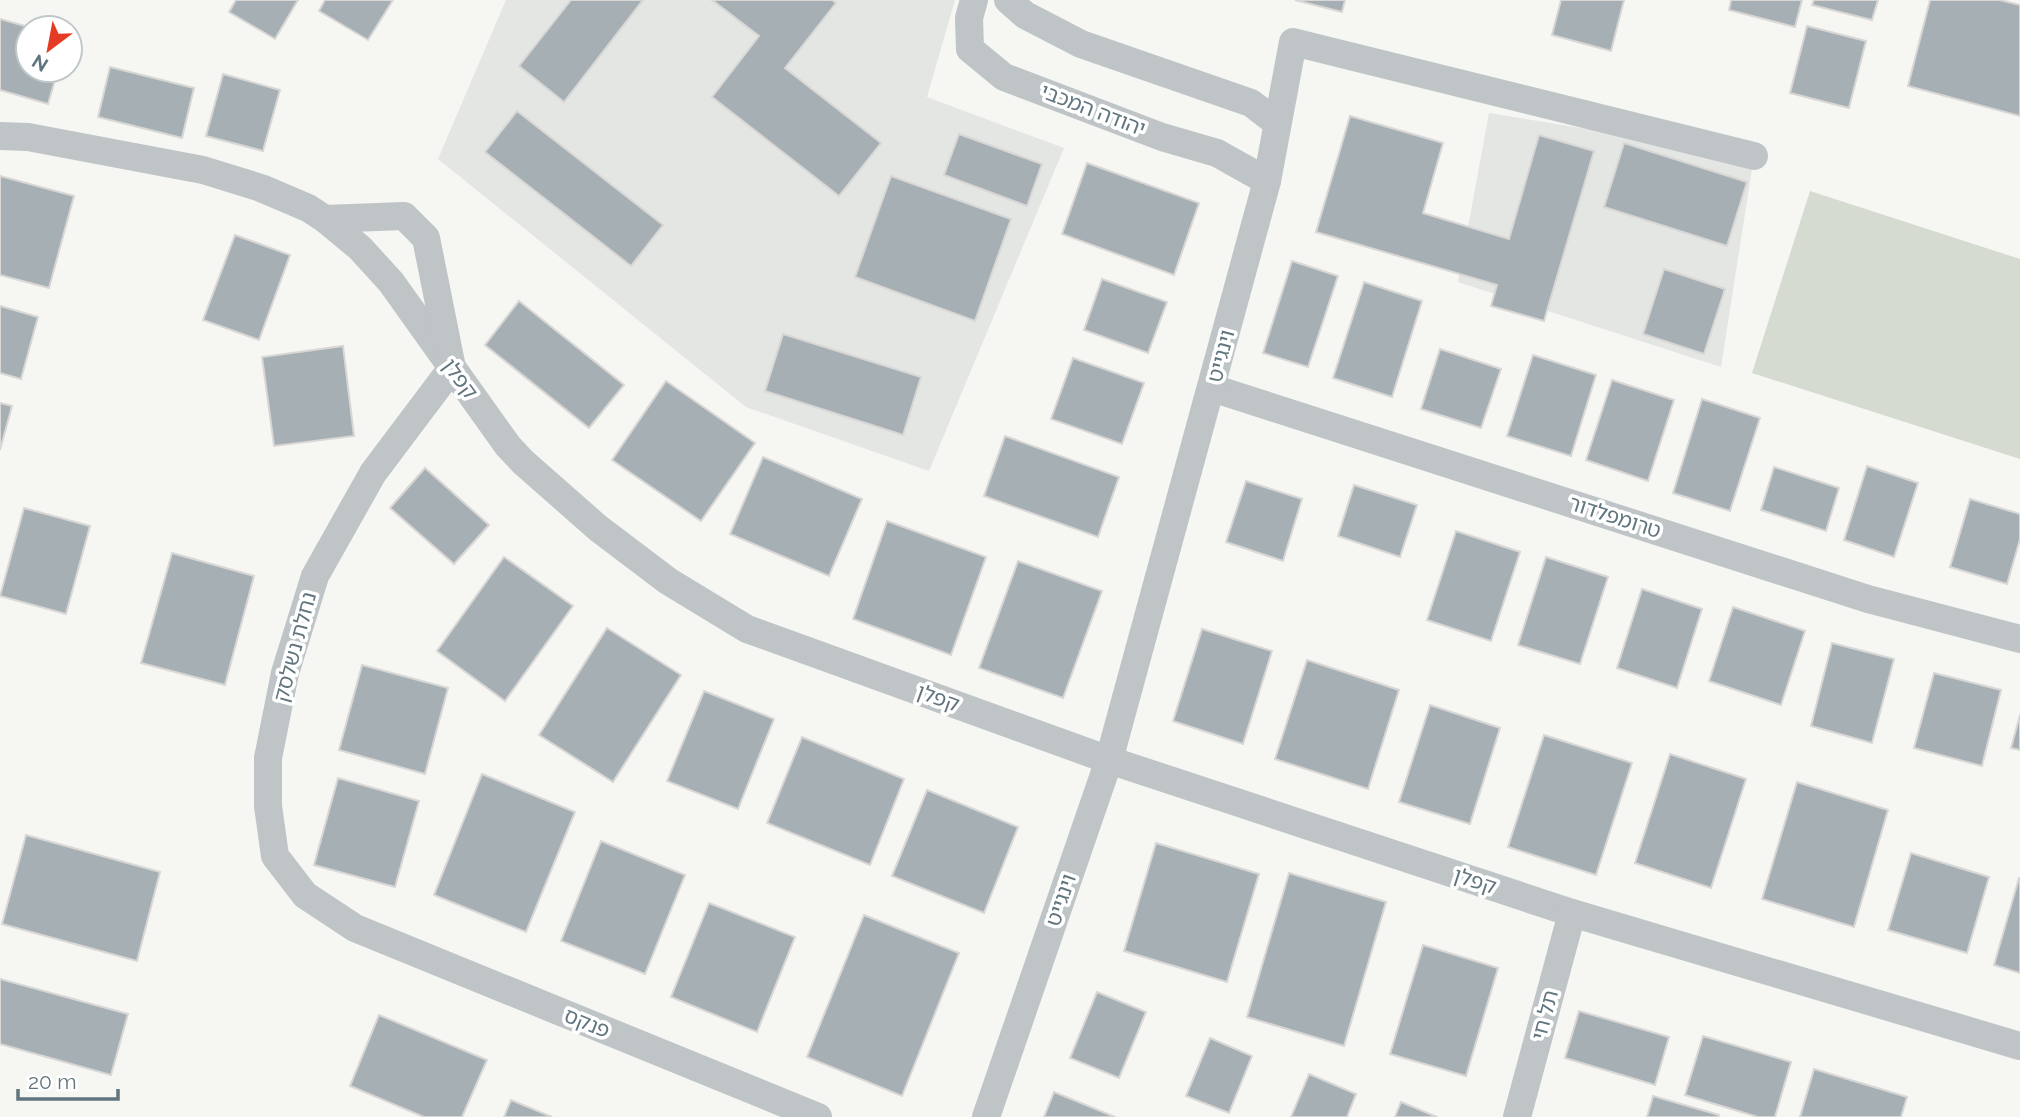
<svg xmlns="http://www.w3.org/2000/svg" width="2020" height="1117" viewBox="0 0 2020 1117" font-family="Raleway,'Noto Sans Hebrew',sans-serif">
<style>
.built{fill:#e4e6e4}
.green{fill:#d6dbd2}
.building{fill:#a6b0b4;stroke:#d8d7d5;stroke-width:2}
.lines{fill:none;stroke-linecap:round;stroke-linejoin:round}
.minor{stroke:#bfc4c7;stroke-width:28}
.labels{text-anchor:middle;stroke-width:7;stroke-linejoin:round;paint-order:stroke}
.street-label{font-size:21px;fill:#61757e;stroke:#fff}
</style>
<rect width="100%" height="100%" fill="#f6f6f3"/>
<g class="built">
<path d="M506,0h449l-28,97 137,51 -135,323 -183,-64 -308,-248z"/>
<path d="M1489,113l265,43 -33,211 -263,-85z"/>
</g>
<path class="green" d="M1810,191l210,68v200l-268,-86z"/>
<g class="building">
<path d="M236,0h62l-23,39 -46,-27z"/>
<path d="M325,0h68l-25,40 -49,-29z"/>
<path d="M571,0h72l-79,102 -45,-36z"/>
<path d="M712,0h120l4,3 -51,65 96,75 -42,53 -127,-99 47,-61z"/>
<path d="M1295,0h50l-3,12z"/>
<path d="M1561,0h63l-13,51 -59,-16z"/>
<path d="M1731,0h71l-7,27 -66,-17z"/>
<path d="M1814,0h64l-6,20 -60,-15z"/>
<path d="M1930,0h70l20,5v111l-112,-30z"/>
<path d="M0,19l32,9h-4v42h30l-10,34 -48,-14z"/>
<path d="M1807,26l59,15 -17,67 -59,-15z"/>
<path d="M110,67l84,21 -12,50 -84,-21z"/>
<path d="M223,74l57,16 -17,61 -57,-15z"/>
<path d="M517,111l146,114 -32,41 -146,-114z"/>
<path d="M1350,116l93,27 -20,70 86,26 30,-104 55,16 -50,170 -53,-15 6,-21 -181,-53z"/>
<path d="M959,134l83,30 -15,42 -83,-31z"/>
<path d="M1624,143l123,39 -20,64 -123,-39z"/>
<path d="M1087,163l112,40 -25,72 -112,-41z"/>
<path d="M0,176l74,20 -25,92 -49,-13z"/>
<path d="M891,176l120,43 -36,102 -120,-44z"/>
<path d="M235,235l55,20 -31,85 -56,-20z"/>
<path d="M1292,261l46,15 -30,91 -45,-14z"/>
<path d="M1664,269l61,20 -21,65 -61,-20z"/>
<path d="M1102,279l65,23 -19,51 -64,-23z"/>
<path d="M1364,282l58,19 -30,96 -59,-19z"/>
<path d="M519,301l105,84 -35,43 -104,-83z"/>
<path d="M0,306l38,11 -17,62 -21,-6z"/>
<path d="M783,334l138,43 -18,58 -138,-44z"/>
<path d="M343,346l11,90 -80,10 -12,-89z"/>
<path d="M1440,349l61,20 -20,59 -60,-19z"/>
<path d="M1533,355l63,20 -25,81 -64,-20z"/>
<path d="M1073,358l71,25 -22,61 -71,-25z"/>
<path d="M1612,380l62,20 -26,81 -62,-21z"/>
<path d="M666,381l89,62 -54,78 -89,-61z"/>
<path d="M1702,399l58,19 -30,93 -57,-18z"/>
<path d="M0,403l12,3 -12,44z"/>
<path d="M1005,436l114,41 -21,60 -114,-41z"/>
<path d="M763,457l99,42 -33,77 -99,-42z"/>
<path d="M1867,466l51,17 -24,74 -50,-17z"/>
<path d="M1774,467l65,21 -13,43 -65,-21z"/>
<path d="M425,468l64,57 -35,39 -64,-56z"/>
<path d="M1246,481l56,18 -19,62 -57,-19z"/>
<path d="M1354,485l63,20 -17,52 -62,-21z"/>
<path d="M1970,499l50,15v25l-13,45 -57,-17z"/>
<path d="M24,508l66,18 -24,88 -66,-18z"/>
<path d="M887,521l99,36 -35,98 -98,-36z"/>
<path d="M1456,531l64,21 -29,89 -64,-21z"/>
<path d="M172,553l82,23 -29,109 -84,-22z"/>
<path d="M504,557l69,49 -68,95 -68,-50z"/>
<path d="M1546,557l62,20 -28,87 -62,-19z"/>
<path d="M1018,561l84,30 -39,107 -84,-30z"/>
<path d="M1642,589l60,20 -25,79 -60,-20z"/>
<path d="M1733,607l72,24 -24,74 -72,-24z"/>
<path d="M607,628l74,47 -68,107 -74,-47z"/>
<path d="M1202,629l70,22 -29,93 -70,-23z"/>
<path d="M1832,643l62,16 -22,84 -61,-17z"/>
<path d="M1307,660l92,30 -31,99 -93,-30z"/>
<path d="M362,665l86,23 -23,86 -86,-24z"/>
<path d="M1934,673l67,17 -19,76 -68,-18z"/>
<path d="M704,691l70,28 -36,90 -71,-28z"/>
<path d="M1430,705l70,23 -30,96 -71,-22z"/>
<path d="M2020,715v35l-9,-2z"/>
<path d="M1544,735l88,28 -36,112 -88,-28z"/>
<path d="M802,737l102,42 -34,86 -103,-42z"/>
<path d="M1670,754l76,25 -35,109 -76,-25z"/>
<path d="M482,774l93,38 -49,120 -92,-37z"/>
<path d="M338,778l81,23 -24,86 -81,-22z"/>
<path d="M1797,782l91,28 -34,117 -92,-28z"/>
<path d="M927,790l91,37 -34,86 -92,-37z"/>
<path d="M26,835l134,37 -23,89 -135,-37z"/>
<path d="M601,841l84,34 -40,99 -84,-33z"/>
<path d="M1156,843l103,31 -32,108 -103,-31z"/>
<path d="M1911,853l78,24 -22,76 -79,-23z"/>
<path d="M1289,873l97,29 -42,144 -97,-29z"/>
<path d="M2019,878h1v95l-26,-8z"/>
<path d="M709,903l86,34 -38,95 -86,-35z"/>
<path d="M864,915l95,38 -57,143 -95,-39z"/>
<path d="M1423,945l75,23 -32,108 -76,-22z"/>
<path d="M0,979l128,35 -17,61 -111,-31z"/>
<path d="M1097,992l49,20 -27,66 -49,-20z"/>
<path d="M1579,1011l90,26 -14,48 -90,-27z"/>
<path d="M379,1015l108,45 -25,57h-38l-74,-31z"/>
<path d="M1703,1036l88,26 -16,55h-17l-73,-22z"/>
<path d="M1210,1038l42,18 -23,57 -43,-17z"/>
<path d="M1814,1069l93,28 -6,20h-101z"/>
<path d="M1309,1074l47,20 -9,23h-56z"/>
<path d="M1054,1092l61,25h-71z"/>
<path d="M1653,1096l66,19 -1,2h-71z"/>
<path d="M511,1100l41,17h-48z"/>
<path d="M1401,1102l36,15h-42z"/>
</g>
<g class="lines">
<g class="minor">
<path d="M974,0l-5,18 1,31 34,28 158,60 55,16 50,28"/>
<path d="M1008,0l17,15 56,29 170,59 26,20"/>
<path d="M0,136l28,1 175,33 58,18 47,20 17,11 35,29 31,34 117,164 15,16 75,66 70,53 79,48 362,131 463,153 448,133"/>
<path d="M325,219l79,-3 22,22 26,130 -79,105 -58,103 -30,97 -17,85v48l7,50 30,39 50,33 463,189"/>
<path d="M1212,388l656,211 152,40"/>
<path d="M986,1117l123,-357 158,-579 26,-139 461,114"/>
<path d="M1517,1117l55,-204"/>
</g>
</g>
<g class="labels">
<g class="street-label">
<text transform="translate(1093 110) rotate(21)" y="7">יהודה המכבי</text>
<text transform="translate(1221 356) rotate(-75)" y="7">וינגייט</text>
<text transform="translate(460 379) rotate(54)" y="7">קפלן</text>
<text transform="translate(1615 517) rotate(18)" y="7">טרומפלדור</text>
<text transform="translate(295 647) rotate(-75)" y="7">נחלת נשלסק</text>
<text transform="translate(938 698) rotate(20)" y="7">קפלן</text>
<text transform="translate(1475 881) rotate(18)" y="7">קפלן</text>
<text transform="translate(1061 900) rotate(-71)" y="7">וינגייט</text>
<text transform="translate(1545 1015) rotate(-75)" y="7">תל חי</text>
<text transform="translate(587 1023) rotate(22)" y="7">פנקס</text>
</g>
</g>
<g transform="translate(49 49) rotate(212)"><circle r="33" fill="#ffffff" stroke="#c0c8cb" stroke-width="2"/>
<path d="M0-5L12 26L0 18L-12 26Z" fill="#e53b24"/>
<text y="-10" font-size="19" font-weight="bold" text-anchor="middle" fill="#61757e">N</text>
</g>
<path d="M18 1089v10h100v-10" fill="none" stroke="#61757e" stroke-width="3.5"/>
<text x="28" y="1089" font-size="21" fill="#61757e" stroke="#ffffff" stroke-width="5" paint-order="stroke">20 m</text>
</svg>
